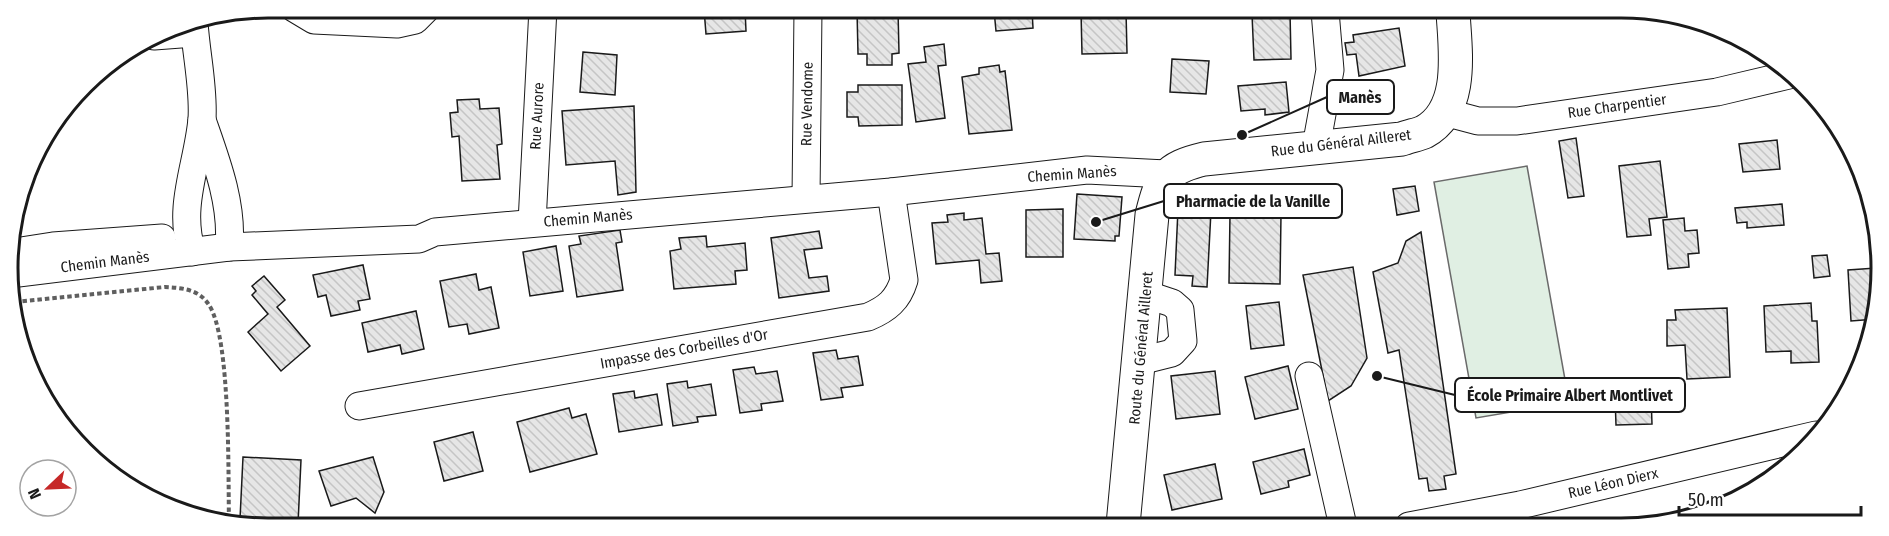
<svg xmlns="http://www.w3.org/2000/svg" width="1889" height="536" viewBox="0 0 1889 536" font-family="'Fira Sans Condensed',sans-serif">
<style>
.pitch{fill:#e0efe3;stroke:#6a6a6a;stroke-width:1.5}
.building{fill:url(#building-back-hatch);stroke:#1a1a1a;stroke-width:1.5}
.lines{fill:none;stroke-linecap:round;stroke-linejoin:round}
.minor-casing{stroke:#1a1a1a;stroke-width:29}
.major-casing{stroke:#1a1a1a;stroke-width:35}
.path{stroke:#5f5f5f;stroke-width:4;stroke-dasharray:4.5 3;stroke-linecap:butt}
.minor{stroke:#fff;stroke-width:27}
.major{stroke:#fff;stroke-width:33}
.labels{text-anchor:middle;stroke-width:4.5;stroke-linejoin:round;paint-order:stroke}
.street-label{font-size:15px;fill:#1a1a1a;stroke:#fff}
.rim{fill:none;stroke:#1a1a1a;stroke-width:3}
.leader{fill:none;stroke:#1a1a1a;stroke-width:2}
.callout-dot{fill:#1a1a1a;stroke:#fff;stroke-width:2}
.callout{fill:#fff;stroke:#1a1a1a;stroke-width:2}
.callout-label{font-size:16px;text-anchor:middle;font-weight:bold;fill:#1a1a1a}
</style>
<defs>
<pattern id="building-back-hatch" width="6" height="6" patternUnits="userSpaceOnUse" patternTransform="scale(1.5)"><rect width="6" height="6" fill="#e6e6e6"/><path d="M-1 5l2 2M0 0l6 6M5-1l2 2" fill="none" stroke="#c5c5c5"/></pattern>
</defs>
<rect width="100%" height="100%" fill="#fff"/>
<path class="pitch" d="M1527,166l42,236 -93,16 -42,-236z"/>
<g class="building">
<path d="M704,9h41l1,22 -40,3z"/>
<path d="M857,10h41l1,43 -7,1v11h-25v-11h-9z"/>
<path d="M994,10h38l1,18 -37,3z"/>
<path d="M1081,11h45l1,42 -45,1z"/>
<path d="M1259,11l31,1 1,47 -37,1 -2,-46h7z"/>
<path d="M1399,28l6,38 -46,10 -3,-22 -9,1 -2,-12 9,-1 -1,-7z"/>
<path d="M944,44l2,21 -8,1 7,52 -29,4 -8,-58 18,-2 -2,-15z"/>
<path d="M583,52l34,3 -2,40 -35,-3z"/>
<path d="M1172,59l37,2 -3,33 -36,-2z"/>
<path d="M999,65l1,7 5,-1 7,59 -43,4 -7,-57 17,-3v-6z"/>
<path d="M1286,82l3,30 -24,3v-6l-24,2 -3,-25z"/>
<path d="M858,85h44v40l-43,1 -1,-9h-11v-25h11z"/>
<path d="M479,99l1,10 19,-1 3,36 -5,1 3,34 -38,2 -3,-45 -7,1 -2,-24 8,-1 -1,-12z"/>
<path d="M634,106l2,86 -18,3 -3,-34 -49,4 -4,-54z"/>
<path d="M1576,138l8,58 -16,2 -9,-57z"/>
<path d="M1777,140l3,29 -37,3 -4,-28z"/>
<path d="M1660,161l7,56 -18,2 2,16 -24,2 -8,-71z"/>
<path d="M1415,186l4,25 -22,4 -4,-26z"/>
<path d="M1077,194l45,3 -3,39h-4v5l-41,-2z"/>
<path d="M1782,204l2,21 -37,3v-6l-10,1 -2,-15z"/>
<path d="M1063,209v48h-37v-47z"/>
<path d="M1178,209l33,2 -4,76 -15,-1 1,-10 -18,-1z"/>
<path d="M964,213v7l18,-2 4,36 13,-1 3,28 -21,2 -2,-23 -43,4 -4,-41 16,-1 -1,-7z"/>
<path d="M1230,214l51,1 -1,69 -51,-1z"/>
<path d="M1684,218l1,13 12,-1 2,23 -11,1 1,13 -21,2 -5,-49z"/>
<path d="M620,230l2,12 -6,1 7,47 -46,7 -8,-51 12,-2 -2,-8z"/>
<path d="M819,231l3,17 -18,2 5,28 18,-2 2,15 -50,7 -8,-60z"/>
<path d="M1421,232l35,242 -12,2 2,13 -17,2 -2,-13 -8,1 -20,-129 -11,3 -15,-81 25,-9 8,-22z"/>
<path d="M706,236l1,11 38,-4 2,27 -12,1 1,13 -62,5 -4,-38 11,-2 -2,-11z"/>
<path d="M556,246l7,45 -33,5 -7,-44z"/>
<path d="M1827,255l3,21 -16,2 -2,-22z"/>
<path d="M363,265l7,34 -12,2 2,9 -29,6 -5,-21 -8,2 -5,-22z"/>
<path d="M1353,267l14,91 -16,28 -23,15 -25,-126z"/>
<path d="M1876,268v51l-25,2 -3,-51z"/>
<path d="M476,274l3,16 12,-3 8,41 -30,6 -2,-10 -18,3 -9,-46z"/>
<path d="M264,276l21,24 -8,7 33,39 -29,25 -33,-39 20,-18 -16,-19 4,-4 -4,-5z"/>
<path d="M1279,302l5,43 -33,4 -5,-43z"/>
<path d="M1811,303l1,18h5l2,41 -28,1v-12l-25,1 -2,-46z"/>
<path d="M1727,308l3,69 -43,2 -2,-34 -18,1v-26h9l-1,-10z"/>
<path d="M416,311l8,38 -22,5 -2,-9 -32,7 -6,-29z"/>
<path d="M836,350l2,9 20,-3 5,29 -22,3 2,9 -22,3 -8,-47z"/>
<path d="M1288,366l10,43 -43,10 -10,-42z"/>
<path d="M754,367l2,7 21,-3 6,30 -22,3 1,6 -22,3 -7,-43z"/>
<path d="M1215,371l5,43 -44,5 -5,-43z"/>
<path d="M687,381l1,7 23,-4 5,31 -19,2 1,5 -25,4 -6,-42z"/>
<path d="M634,391l1,7 22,-4 5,31 -43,7 -6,-38z"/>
<path d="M1651,395l1,29 -36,1 -1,-29z"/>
<path d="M569,408l3,10 14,-4 11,40 -67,18 -13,-50z"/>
<path d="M473,432l10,39 -39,10 -10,-39z"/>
<path d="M1304,449l6,26 -22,6 1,6 -28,7 -8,-32z"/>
<path d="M243,457l58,3 -3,64h-25v-4l-33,-1z"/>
<path d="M373,457l11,35 -9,21 -19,-15 -25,8 -12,-35z"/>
<path d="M1215,464l7,35 -50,11 -8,-35z"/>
</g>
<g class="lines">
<defs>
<g id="minor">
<path d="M294,8l20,12 83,4 18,-4 12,-12"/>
<path d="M154,36l40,-3"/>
<path d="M1444,112l34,9h39l200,-29 72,-17"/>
<path d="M202,120c14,40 31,84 27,127"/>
<path d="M1316,147l14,-77 -5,-59"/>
<path d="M806,198l2,-189"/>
<path d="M532,223l11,-215"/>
<path d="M192,252c-15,-45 6,-88 10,-133 2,-31 -6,-65 -8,-97"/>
<path d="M8,253l45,-7 109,-8"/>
<path d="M10,274l219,-27 190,-8 16,-7 456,-40 196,-22 79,4"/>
<path d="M1140,361l32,-8 11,-12 -3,-31 -8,-7 -27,-9"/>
<path d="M1309,376l34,150"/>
<path d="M359,406l509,-89c19,-8 30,-17 36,-37l-13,-88"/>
<path d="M1409,526l111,-21 296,-70"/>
</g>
<path id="major" d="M1123,525l29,-310c9,-37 14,-47 52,-56l198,-20c7,-3 15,-4 22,-7 41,-22 31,-83 29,-120"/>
</defs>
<use href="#minor" class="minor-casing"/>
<use href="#major" class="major-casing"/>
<path class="path" d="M15,302l150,-15c17,1 34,2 44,18 22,33 19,173 20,219"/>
<use href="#minor" class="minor"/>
<use href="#major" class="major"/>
</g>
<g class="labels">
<g class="street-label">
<text transform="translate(807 104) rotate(-89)" y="5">Rue Vendome</text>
<text transform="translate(1617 106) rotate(-8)" y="5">Rue Charpentier</text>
<text transform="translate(537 116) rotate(-87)" y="5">Rue Aurore</text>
<text transform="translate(1341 143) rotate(-7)" y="5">Rue du Général Ailleret</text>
<text transform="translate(1072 174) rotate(-4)" y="5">Chemin Manès</text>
<text transform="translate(588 218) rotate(-5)" y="5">Chemin Manès</text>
<text transform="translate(105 262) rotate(-7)" y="5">Chemin Manès</text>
<text transform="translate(1141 348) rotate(-85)" y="5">Route du Général Ailleret</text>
<text transform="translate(684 349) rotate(-10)" y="5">Impasse des Corbeilles d'Or</text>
<text transform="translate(1613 483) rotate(-13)" y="5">Rue Léon Dierx</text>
</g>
</g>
<path d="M0 0H1889V536H0ZM268 18H1621A250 250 0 0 1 1871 268V268A250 250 0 0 1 1621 518H268A250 250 0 0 1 18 268V268A250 250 0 0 1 268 18Z" fill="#fff" fill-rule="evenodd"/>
<path class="rim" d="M268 18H1621A250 250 0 0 1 1871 268V268A250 250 0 0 1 1621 518H268A250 250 0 0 1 18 268V268A250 250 0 0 1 268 18Z"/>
<path class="leader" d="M1242 135L1327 97M1096 222L1164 201M1377 376L1455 395"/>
<g class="callout-dot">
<circle cx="1242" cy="135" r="6"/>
<circle cx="1096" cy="222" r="6"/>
<circle cx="1377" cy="376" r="6"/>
</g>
<g class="callout">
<rect x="1327" y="80" width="67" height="34" rx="6"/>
<rect x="1164" y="184" width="178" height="34" rx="6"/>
<rect x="1455" y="378" width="230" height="34" rx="6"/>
</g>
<g class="callout-label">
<text x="1360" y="103">Manès</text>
<text x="1253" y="207">Pharmacie de la Vanille</text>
<text x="1570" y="401">École Primaire Albert Montlivet</text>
</g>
<g transform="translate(48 488) rotate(247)"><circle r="28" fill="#ffffff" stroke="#a3a3a3" stroke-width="1.5"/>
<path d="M0-4.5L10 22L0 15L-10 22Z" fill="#c62828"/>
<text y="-9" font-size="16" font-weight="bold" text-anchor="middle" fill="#1a1a1a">N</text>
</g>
<path d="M1679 506v9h182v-9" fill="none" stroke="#1a1a1a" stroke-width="3"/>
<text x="1688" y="506" font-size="18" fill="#1a1a1a" stroke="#ffffff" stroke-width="4.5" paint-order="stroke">50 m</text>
</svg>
